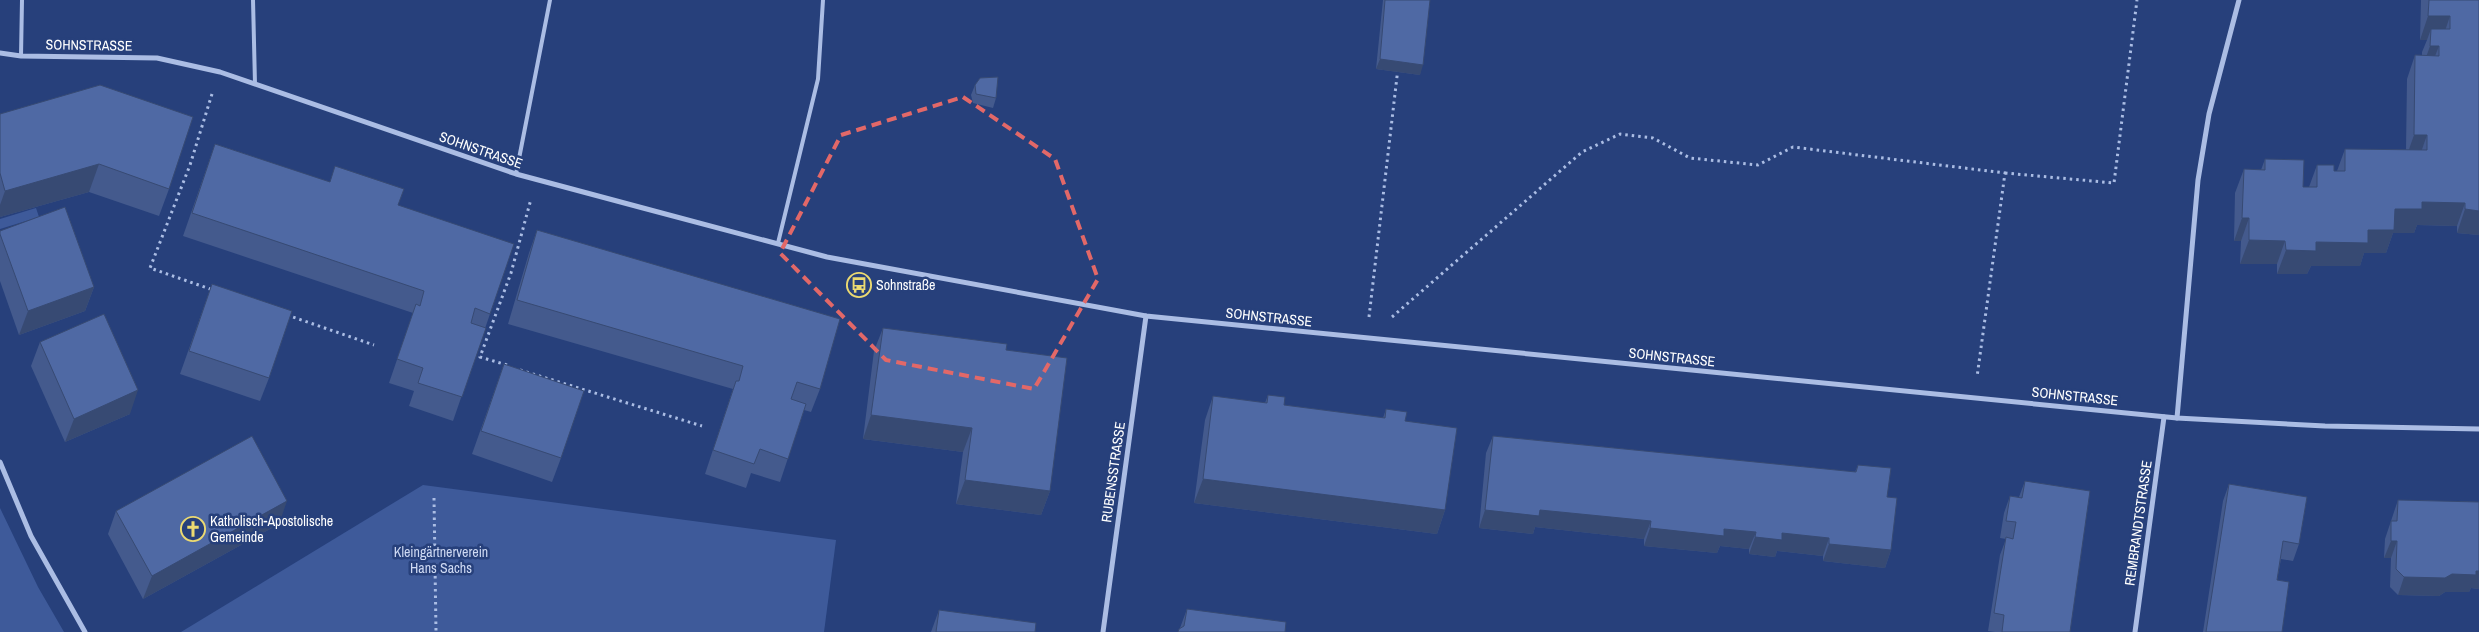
<svg xmlns="http://www.w3.org/2000/svg" width="2479" height="632" viewBox="0 0 2479 632" font-family="'Archivo Narrow',sans-serif">
<style>
.green{fill:#3e5a9a}
.lines{fill:none;stroke-linecap:round;stroke-linejoin:round}
.path{stroke:#abbde4;stroke-width:3;stroke-dasharray:2.5 4;stroke-linecap:butt}
.lane{stroke:#abbde4;stroke-width:4}
.street{stroke:#abbde4;stroke-width:5}
.wall{fill:#445a8d}
.shaded-wall{fill:#374a73}
.building{fill:#4f69a4;stroke:#374a73}
.marked{fill:none;stroke:#e26868;stroke-width:4;stroke-dasharray:10 6;stroke-linejoin:round}
.labels{text-anchor:middle;stroke-width:5;stroke-linejoin:round;paint-order:stroke}
.street-label{font-size:14px;fill:#fff;stroke:#27407b}
.poi-label{font-size:14px;fill:#fff;stroke:#27407b;text-anchor:start}
.park-label{font-size:14px;fill:#ced9f3;stroke:#27407b}
</style>
<rect width="100%" height="100%" fill="#27407b"/>
<g class="green">
<path d="M36,208l3,9 -39,12v-10z"/>
<path d="M423,485l413,55 -12,92h-643z"/>
<path d="M0,508l38,79 26,45h-64z"/>
</g>
<g class="lines">
<g class="path">
<path d="M212,94l-22,71 -40,103 63,22"/>
<path d="M2005,173l109,10 23,-183"/>
<path d="M287,315l87,30"/>
<path d="M1369,317l29,-249"/>
<path d="M1392,317l190,-165 38,-18 33,4 37,20 68,7 35,-18 212,26 -28,204"/>
<path d="M507,365l-27,-8 31,-84 20,-74"/>
<path d="M520,370l182,56"/>
<path d="M434,498l2,134"/>
</g>
<g class="lane">
<path d="M253,0l2,84"/>
<path d="M21,56l1,-56"/>
<path d="M516,174l34,-174"/>
<path d="M778,243l40,-164 5,-79"/>
</g>
<g class="street">
<path d="M0,53l21,3 136,2 63,14 296,102 127,34 184,49 319,59 1031,102 148,8 154,3"/>
<path d="M2177,418l21,-238 11,-66 30,-114"/>
<path d="M0,462l31,74 54,96"/>
<path d="M1103,632l43,-316"/>
<path d="M2135,632l29,-215"/>
</g>
</g>
<g class="wall">
<path d="M1383,0h47l-10,75 -44,-6z"/>
<path d="M2421,0h58v235l-22,-2v-7l-40,-1 -3,8h-21l-7,20h-22l-4,13h-49l-4,8h-30v-10h-37l1,-23h-7l1,-48 9,-24 17,1 4,-11 38,28h6l8,-22 17,6h3l8,-22 61,1 1,-71 8,-24 7,1v-4l5,-12h-7z"/>
<path d="M975,85l21,13 -3,10 -20,-5 -2,-8z"/>
<path d="M0,114l169,75 -10,27 -70,-24 -89,25z"/>
<path d="M215,144l183,61 92,109 -37,107 -44,-15 5,-15 -25,-8 24,-70 -230,-77z"/>
<path d="M537,230l283,159 -9,23 -7,-2 -24,72 -29,-9 -5,15 -41,-14 28,-85 -225,-65 21,-71z"/>
<path d="M0,231l94,56 -9,24 -66,24 -19,-54z"/>
<path d="M212,284l57,94 -9,23 -80,-27z"/>
<path d="M883,328l123,22 44,141 -9,24 -85,-11 7,-52 -100,-13 11,-88z"/>
<path d="M40,342l90,72 -65,28 -34,-76z"/>
<path d="M504,364l57,94 -9,24 -80,-28z"/>
<path d="M1268,395l16,10 99,13 3,-9 19,12 40,89 -8,24 -243,-31 11,-83 8,-24 52,7z"/>
<path d="M1493,436l362,36 3,-7 29,32 4,53 -6,18 -62,-7v-5l-46,-5 -2,6 -26,-3v-5l-29,-3 -3,7 -73,-7v-7l-109,-12 -2,7 -54,-6 7,-75z"/>
<path d="M2025,481l45,151h-75l-7,-1 12,-76 6,-16 -6,-1 4,-25 6,-17 9,1z"/>
<path d="M2229,484l70,60 -6,17 -12,-2 -4,21 5,52h-79l20,-131z"/>
<path d="M2398,500l81,2v87l-8,-1 -2,4h-24l-6,4 -41,-1 -8,-8 1,-29h-7l1,-19z"/>
<path d="M116,511l163,13 -136,75 -35,-65z"/>
<path d="M1187,609l98,23h-107l1,-3 1,-1z"/>
<path d="M939,610l96,22h-104z"/>
</g>
<g class="shaded-wall">
<path d="M2428,16h22l-8,24 -11,-11 -4,11h-7z"/>
<path d="M2430,46h9l-9,23h-8z"/>
<path d="M1380,59l43,6 -3,10 -44,-6z"/>
<path d="M2414,135h13l-8,23h-13z"/>
<path d="M99,164l-10,28 -89,25v-12l5,-14z"/>
<path d="M2422,202l43,1 -8,23 -40,-1 -3,8h-21l-7,20h-22l-4,13h-49l-4,8h-30l9,-24 82,-20 27,-21z"/>
<path d="M2465,209l14,2v24l-22,-2z"/>
<path d="M2242,218h7l-8,23h-7z"/>
<path d="M2249,240l36,1 -8,23h-37z"/>
<path d="M94,287l-9,24 -66,24 9,-24z"/>
<path d="M138,390l-8,24 -65,28 9,-23z"/>
<path d="M871,415l101,13 -9,24 -100,-13z"/>
<path d="M1203,479l242,31 -8,24 -243,-31z"/>
<path d="M965,480l85,11 -9,24 -85,-11z"/>
<path d="M287,501l-8,23 -136,75 9,-23z"/>
<path d="M1485,510h55l111,11 -7,18 -109,-12 -2,7 -54,-6z"/>
<path d="M1650,528l74,1 32,3 -7,17 -29,-3 -3,7 -73,-7z"/>
<path d="M1782,533l47,5 -6,18 -46,-5 -2,6 -26,-3 6,-17z"/>
<path d="M2391,541h6l-6,17h-7z"/>
<path d="M1829,544l62,6 -6,18 -62,-7z"/>
<path d="M2476,571h3v18l-8,-1 -2,4h-24l-6,4 -41,-1 6,-18 48,-3z"/>
</g>
<g class="building">
<path d="M1385,0h45l-7,65 -43,-6z"/>
<path d="M2429,0h50v211l-14,-2v-6l-43,-1v7h-27l-1,21h-26v13l-52,-1v9l-30,-1 -1,-9 -36,-1v-22h-7l2,-49 21,1v-11l39,1 -1,27h14v-22h17v6h11v-22l82,1v-15h-13l1,-80 24,1v-10h-9l1,-17h19v-13h-22z"/>
<path d="M998,77l-2,21 -20,-4 -1,-9 5,-7z"/>
<path d="M100,85l93,32 -24,72 -70,-25 -94,27 -5,-18v-59z"/>
<path d="M215,144l115,38 5,-16 69,23 -6,16 116,39 -24,70 -15,-6 -4,15 15,5 -24,69 -44,-14 5,-15 -26,-9 19,-55 4,2 4,-15 -232,-78z"/>
<path d="M65,207l29,80 -66,24 -28,-77v-3z"/>
<path d="M537,230l303,89 -20,70 -23,-7 -6,17 15,5 -18,55 -28,-10 -6,15 -41,-14 23,-69h3l4,-15 -226,-66z"/>
<path d="M212,284l80,27 -23,67 -80,-27z"/>
<path d="M104,314l34,76 -64,29 -34,-77z"/>
<path d="M883,328l124,16 -1,6 61,8 -17,133 -85,-11 7,-52 -101,-13z"/>
<path d="M504,364l80,27 -23,67 -80,-27z"/>
<path d="M1268,395l17,2 -1,8 101,13 1,-9 21,3 -2,9 52,7 -12,82 -242,-31 10,-83 54,7z"/>
<path d="M252,436l35,65 -135,75 -36,-65z"/>
<path d="M1493,436l363,36 2,-7 33,3 -4,29 10,1 -6,52 -62,-6v-6l-47,-5v7l-27,-3 1,-5 -32,-3v7l-74,-8 1,-7 -111,-11 -1,6 -54,-6z"/>
<path d="M2025,481l65,10 -20,141h-68l2,-17 -10,-2 12,-76 7,2 3,-17 -10,-1 4,-25 12,2z"/>
<path d="M2229,484l78,13 -8,47 -16,-3 -6,39 12,2 -7,50h-76z"/>
<path d="M2398,500l81,2v69h-3v4l-24,-1 -7,4 -41,-1 -8,-8 1,-28h-6v-20h6z"/>
<path d="M1187,609l99,13 -1,10h-107l1,-3 5,-3z"/>
<path d="M939,610l97,13 -1,9h-99z"/>
</g>
<path class="marked" d="M963,97l92,62 43,120 -64,110 -148,-29 -106,-107 61,-118z"/>
<defs>
<symbol id="bus-ring" viewBox="-11 -11 22 22"><circle r="9.5" fill="#27407b" stroke="#ecda71" stroke-width="1.5"/><path d="M-5-6H5V4H4V6H2V4H-2V6H-4V4H-5ZM-3.5-4V0h7V-4ZM-3.5 1.2v1.5H-2V1.2ZM2 1.2v1.5H3.5V1.2Z" fill="#ecda71"/></symbol>
<symbol id="church-ring" viewBox="-11 -11 22 22"><circle r="9.5" fill="#27407b" stroke="#ecda71" stroke-width="1.5"/><path d="M-1.2-6h2.4v3.5h3.3v2.4h-3.3V6h-2.4V-.1h-3.3v-2.4h3.3Z" fill="#ecda71"/></symbol>
</defs>
<g fill-rule="evenodd">
<use href="#bus-ring" x="845" y="271" width="28" height="28"/>
<use href="#church-ring" x="179" y="515" width="28" height="28"/>
</g>
<g class="labels">
<g class="street-label">
<text transform="translate(89 45) rotate(1)" y="5">SOHNSTRASSE</text>
<text transform="translate(481 150) rotate(19)" y="5">SOHNSTRASSE</text>
<text transform="translate(1269 317) rotate(6)" y="5">SOHNSTRASSE</text>
<text transform="translate(1672 357) rotate(6)" y="5">SOHNSTRASSE</text>
<text transform="translate(2075 396) rotate(6)" y="5">SOHNSTRASSE</text>
<text transform="translate(1113 472) rotate(-82)" y="5">RUBENSSTRASSE</text>
<text transform="translate(2138 523) rotate(-82)" y="5">REMBRANDTSTRASSE</text>
</g>
<g class="poi-label">
<text x="876" y="290">Sohnstraße</text>
<text x="210" y="526">Katholisch-Apostolische<tspan x="210" dy="16">Gemeinde</tspan></text>
</g>
<g class="park-label">
<text x="441" y="557">Kleingärtnerverein<tspan x="441" dy="16">Hans Sachs</tspan></text>
</g>
</g>
</svg>
